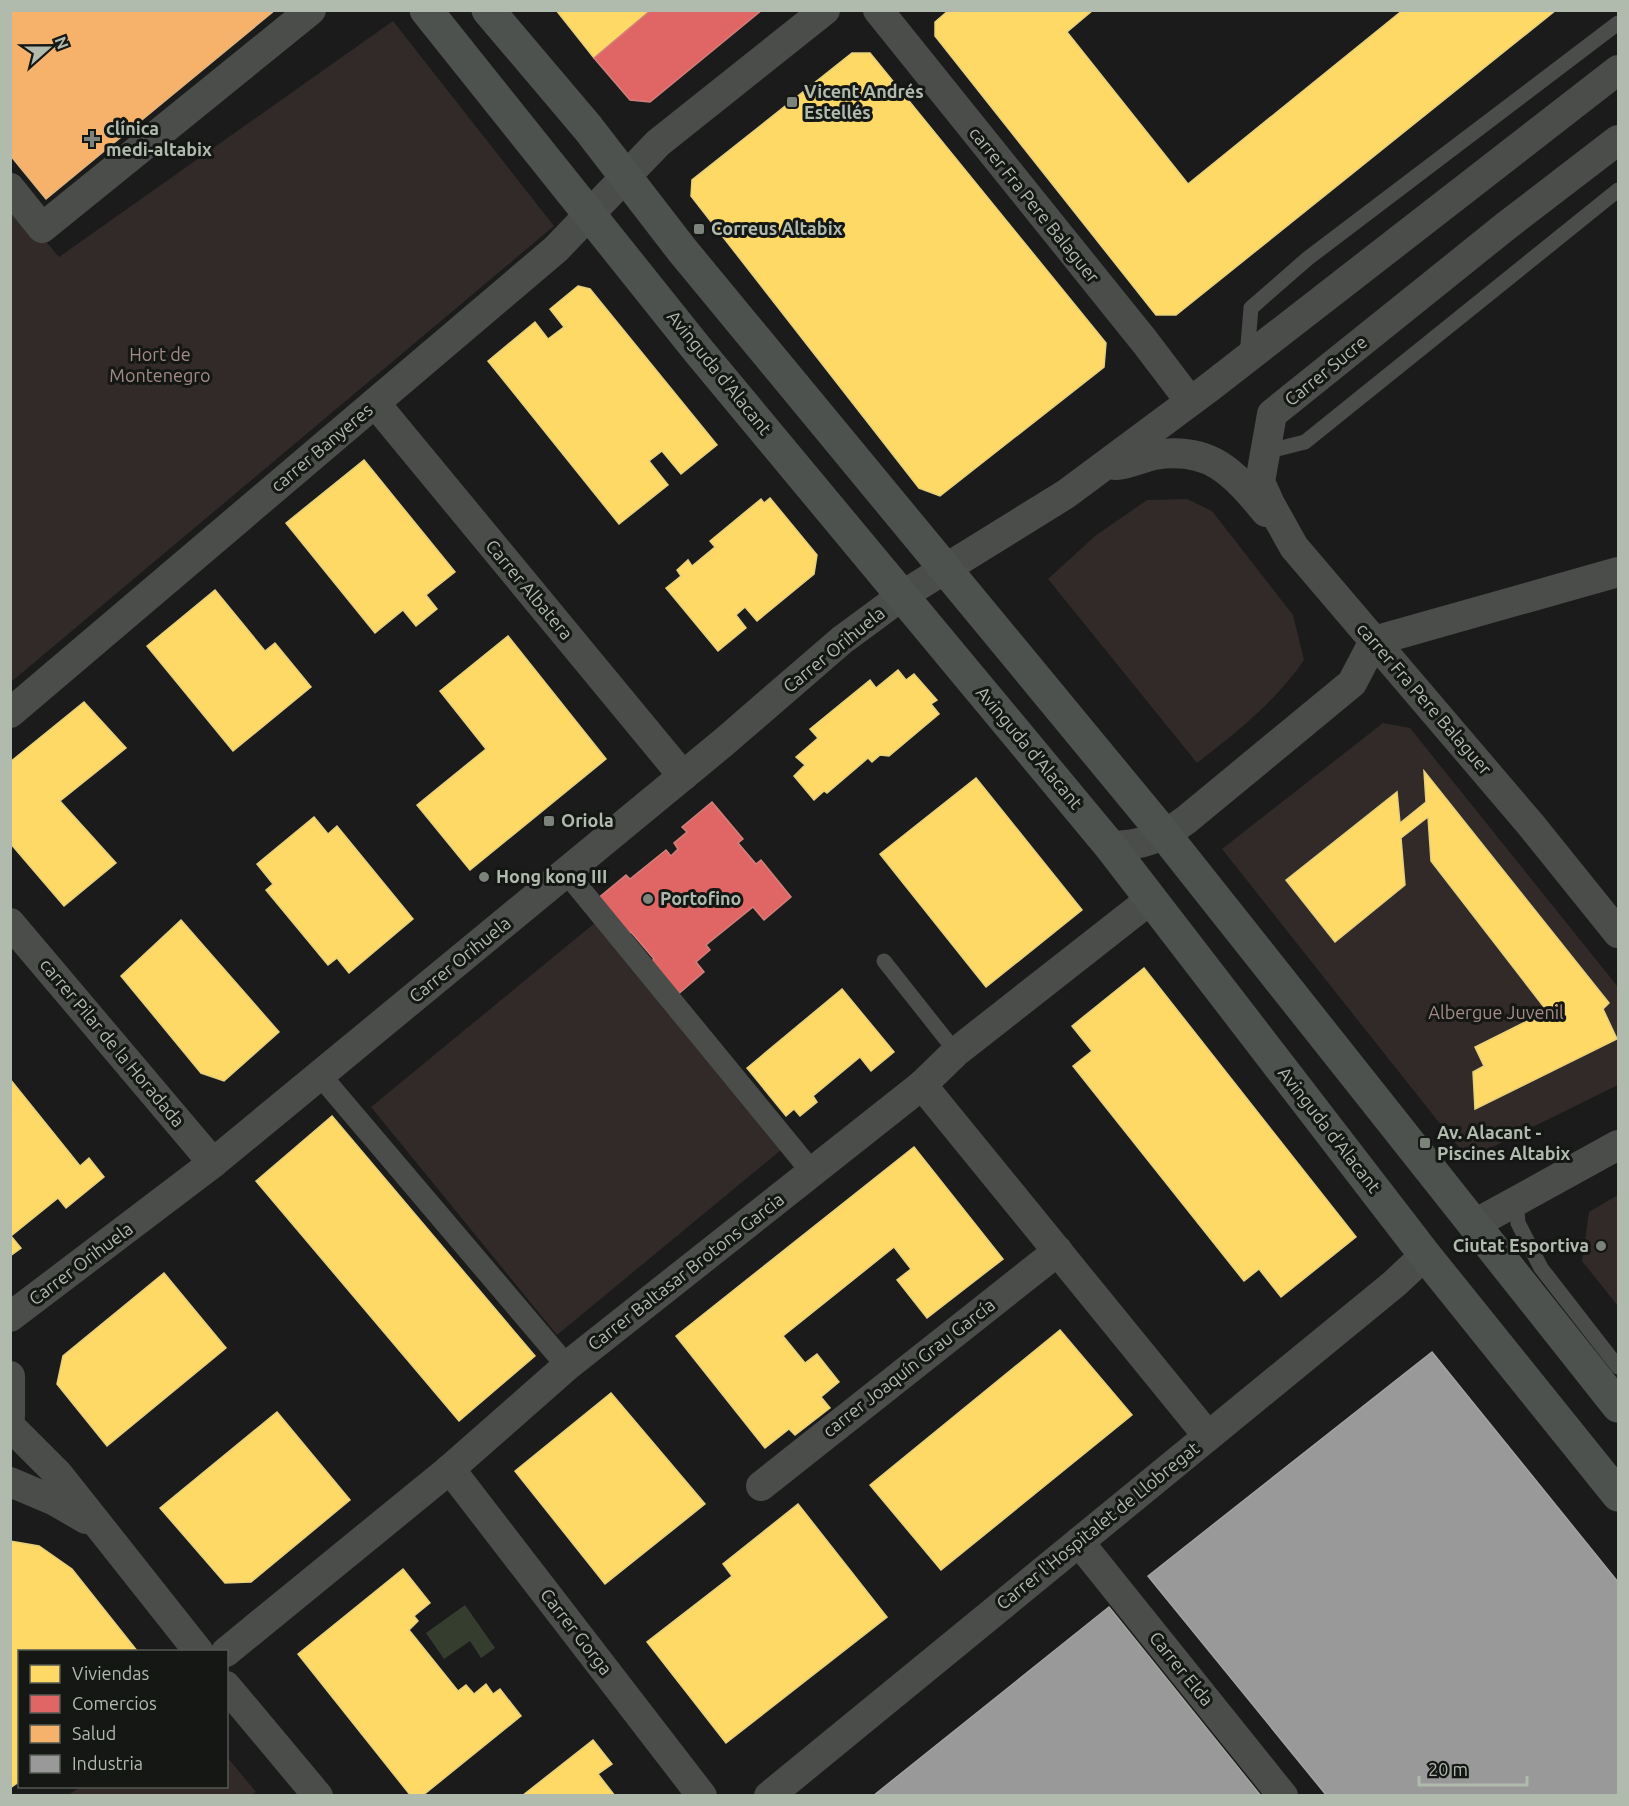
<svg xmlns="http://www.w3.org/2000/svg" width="1629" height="1806" viewBox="0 0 1629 1806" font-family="Ubuntu,sans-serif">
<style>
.green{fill:#312a28}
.water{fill:#353d2f}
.homes{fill:#ffd966;stroke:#e7d07c;stroke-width:1.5}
.shops{fill:#e06666;stroke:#d2807c;stroke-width:1.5}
.health{fill:#f6b26b;stroke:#e1b57f;stroke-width:1.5}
.industry{fill:#999;stroke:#a0a39f;stroke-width:1.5}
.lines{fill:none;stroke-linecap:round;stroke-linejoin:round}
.service{stroke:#4a4d4a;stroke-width:15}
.pedestrian{stroke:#4a4d4a;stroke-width:22}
.minor{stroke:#4a4d4a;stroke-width:30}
.secondary{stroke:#4e524e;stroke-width:33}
.poi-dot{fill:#7c837b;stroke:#151715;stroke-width:2}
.labels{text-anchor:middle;stroke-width:6;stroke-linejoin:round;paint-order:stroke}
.poi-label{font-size:18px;font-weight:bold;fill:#b0bbae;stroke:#151715;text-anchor:start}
.street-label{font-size:18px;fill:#b0bbae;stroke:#151715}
.park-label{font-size:18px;fill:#a48b86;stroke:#151715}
</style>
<rect width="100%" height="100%" fill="#1b1b1b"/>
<g class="green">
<path d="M393,21l161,205 -543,456 -1,-484 49,59z"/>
<path d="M1187,499l25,12 81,104 11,45c-29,42 -67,72 -107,103l-149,-184 47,-43 52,-36z"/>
<path d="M1383,723l27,5 208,259v98l-150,74 -246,-310z"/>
<path d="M596,922l185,228 -224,185 -186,-228z"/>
<path d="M1618,1195v111l-36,-45 7,-49z"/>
<path d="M227,1757l29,35 -5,3h-183l12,-8 146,-1z"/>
</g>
<path class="water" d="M465,1605l30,43 -14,10 -11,-17 -26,18 -18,-26z"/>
<g class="homes">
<path d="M556,10h95l-57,48z"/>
<path d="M949,10h144l-26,22 121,152 215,-174h153l-380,305h-20l-221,-279v-14z"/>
<path d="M852,53h18l236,290 -2,24 -164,129 -21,-8 -228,-292 1,-16z"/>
<path d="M578,286l12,3 127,156 -36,29 -19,-23 -13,10 19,24 -49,39 -131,-163 47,-39 13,17 16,-12 -14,-18z"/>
<path d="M364,460l91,112 -29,23 11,14 -21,17 -13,-16 -28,23 -89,-110z"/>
<path d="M770,498l47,57 -3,19 -57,47 -12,-14 -9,8 10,13 -28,23 -52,-63 15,-12 -4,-6 11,-10 4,6 23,-19 -5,-6 51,-42 3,4z"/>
<path d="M215,590l50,61 10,-8 36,44 -78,64 -86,-105z"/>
<path d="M508,636l98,123 -136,111 -53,-65 69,-56 -46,-58z"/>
<path d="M898,670l8,10 8,-6 23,26 -6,4 8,10 -50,42 -9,-1 -8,7 -4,-4 -41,35 -3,-2 -10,9 -20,-24 11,-11 -9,-8 22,-19 -8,-9 60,-49 6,8z"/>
<path d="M84,702l42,46 -66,53 56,62 -52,43 -54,-63v-81z"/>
<path d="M1424,771l185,232 -6,6 14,30 -142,70 -2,-37 11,-6 -9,-19 72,-36 -116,-150 -3,-44 -27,21 4,47 -70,57 -49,-62 111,-88 3,31 26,-21z"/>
<path d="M976,778l106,132 -96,77 -106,-133z"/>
<path d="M314,817l14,17 9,-8 76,93 -64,54 -12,-15 -9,7 -62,-75 7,-6 -16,-20z"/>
<path d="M181,920l98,112 -55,49 -23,-8 -80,-97z"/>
<path d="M1144,968l212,269 -75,60 -22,-28 -15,12 -171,-215 19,-15 -20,-25z"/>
<path d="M842,989l52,63 -23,19 -11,-14 -47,39 4,6 -17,14 -6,-7 -8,7 -39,-48z"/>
<path d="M10,1079l70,87 9,-8 15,19 -38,31 -8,-10 -47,38 10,12 -11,8z"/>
<path d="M332,1116l203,240 -76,65 -203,-240z"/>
<path d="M914,1147l89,112 -76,59 -30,-38 14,-11 -17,-22 -111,89 22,27 12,-9 22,28 -18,15 9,11 -35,27 -6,-6 -24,19 -89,-112z"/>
<path d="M164,1273l62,75 -119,98 -50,-62 6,-28z"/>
<path d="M1060,1330l72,85 -191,155 -71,-85z"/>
<path d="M611,1393l94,111 -100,80 -90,-113z"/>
<path d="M277,1412l73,88 -99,82 -26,1 -65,-75z"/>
<path d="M798,1504l89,113 -161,126 -79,-101 85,-66 -9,-12z"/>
<path d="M10,1541l29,5 33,23 66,83h-118v129l-10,7z"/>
<path d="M403,1569l27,34 -16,13 4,5 -9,9 49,61 8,-6 8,9 12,-10 7,10 7,-5 21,27 -99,80h-11l-113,-142z"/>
<path d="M593,1740l19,24 -14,10 17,22h-93z"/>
</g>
<g class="shops">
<path d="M651,10h111l-112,92 -20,-2 -36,-42z"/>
<path d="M712,802l31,37 -5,4 18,21 5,-4 30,37 -27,23 -11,-13 -47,38 4,5 -14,12 8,10 -28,24 -27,-33 5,-4 -23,-27 -4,4 -30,-37 29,-24 4,4 36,-29 5,6 7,-7 -4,-6 13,-11 -5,-5z"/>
</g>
<path class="health" d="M10,10h265l-229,189 -36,-44z"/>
<g class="industry">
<path d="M1432,1352l186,230v214h-291l-179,-220z"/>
<path d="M1109,1607l152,189h-388z"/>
</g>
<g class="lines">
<g class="service">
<path d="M1247,356l4,-48 56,-49 311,-236"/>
<path d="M1265,452l40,-10 313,-252"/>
<path d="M884,961l72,91"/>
<path d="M1516,1200l2,23 23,45 77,99"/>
</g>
<g class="pedestrian">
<path d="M566,872l246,300"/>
<path d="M320,1075l247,291"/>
</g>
<g class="minor">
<path d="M878,10l267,332 44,58"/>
<path d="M1618,140l-112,86 -234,188 -12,68 10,22 24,43 237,278 87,108"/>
<path d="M10,188l32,40 269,-218"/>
<path d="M375,403l308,373"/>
<path d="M1114,465c14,0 26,-7 40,-10 56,-9 79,17 112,57"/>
<path d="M10,713l546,-464 102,-106 167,-133"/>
<path d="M1110,846c31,0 52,-8 76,-26l166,-137 22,-42 244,-69"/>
<path d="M10,923l203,240"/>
<path d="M922,1085l286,351"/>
<path d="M1473,1225l145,-80"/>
<path d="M10,1317l203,-154 511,-421 118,-102 61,-45 163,-101 144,-107 408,-317"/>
<path d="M10,1376v40"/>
<path d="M10,1426l48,48 141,178"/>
<path d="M450,1469l252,327"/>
<path d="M10,1482l45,19 31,18"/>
<path d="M761,1486l297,-235"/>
<path d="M1079,1542l204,254"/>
<path d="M226,1652l224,-183 117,-103 355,-281 34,-33 195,-153"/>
<path d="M226,1686l92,110"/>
<path d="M769,1796l625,-512 31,-29"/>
</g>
<g class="secondary">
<path d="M426,10l271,339 413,497 315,409 193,240"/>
<path d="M488,10l100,118 94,122 483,585 453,571"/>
</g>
</g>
<g class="poi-dot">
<rect x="786" y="96" width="12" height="12" rx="3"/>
<path d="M89 130h6v6h6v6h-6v6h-6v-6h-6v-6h6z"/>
<rect x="693" y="223" width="12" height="12" rx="3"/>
<rect x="543" y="815" width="12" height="12" rx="3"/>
<circle cx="484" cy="877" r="6"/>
<circle cx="648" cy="899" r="6"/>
<rect x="1419" y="1137" width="12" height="12" rx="3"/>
<circle cx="1601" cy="1246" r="6"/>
</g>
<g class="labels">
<g class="poi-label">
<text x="804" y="98">Vicent Andrés<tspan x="804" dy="21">Estellés</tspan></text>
<text x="106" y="135">clínica<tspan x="106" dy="21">medi-altabix</tspan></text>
<text x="711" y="235">Correus Altabix</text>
<text x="561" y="827">Oriola</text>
<text x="496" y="883">Hong kong III</text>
<text x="660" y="905">Portofino</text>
<text x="1437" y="1139">Av. Alacant -<tspan x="1437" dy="21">Piscines Altabix</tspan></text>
<text x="1589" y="1252" text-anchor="end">Ciutat Esportiva</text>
</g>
<g class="street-label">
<text transform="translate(1034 205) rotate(51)" y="6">carrer Fra Pere Balaguer</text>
<text transform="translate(1326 371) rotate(-39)" y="6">Carrer Sucre</text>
<text transform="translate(719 373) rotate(51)" y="6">Avinguda d'Alacant</text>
<text transform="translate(322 448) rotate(-40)" y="6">carrer Banyeres</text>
<text transform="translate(529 590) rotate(50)" y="6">Carrer Albatera</text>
<text transform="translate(834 650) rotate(-39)" y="6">Carrer Orihuela</text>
<text transform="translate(1424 699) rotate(49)" y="6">carrer Fra Pere Balaguer</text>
<text transform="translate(1029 748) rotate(50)" y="6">Avinguda d'Alacant</text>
<text transform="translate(460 960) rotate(-39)" y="6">Carrer Orihuela</text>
<text transform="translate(112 1043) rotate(50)" y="6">carrer Pilar de la Horadada</text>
<text transform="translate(1329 1130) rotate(52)" y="6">Avinguda d'Alacant</text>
<text transform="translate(81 1264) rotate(-37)" y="6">Carrer Orihuela</text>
<text transform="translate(686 1272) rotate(-38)" y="6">Carrer Baltasar Brotons Garcia</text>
<text transform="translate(909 1368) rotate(-38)" y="6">carrer Joaquín Grau García</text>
<text transform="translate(1098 1526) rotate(-39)" y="6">Carrer l'Hospitalet de Llobregat</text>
<text transform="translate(576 1632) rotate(52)" y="6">Carrer Gorga</text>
<text transform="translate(1181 1669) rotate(51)" y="6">Carrer Elda</text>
</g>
<g class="park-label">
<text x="160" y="361">Hort de<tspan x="160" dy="21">Montenegro</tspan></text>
<text x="1496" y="1019">Albergue Juvenil</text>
</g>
</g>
<rect width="1629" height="1806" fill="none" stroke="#b0bbae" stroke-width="24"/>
<rect x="18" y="1650" width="210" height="138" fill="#151715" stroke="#535952" stroke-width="1.5"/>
<rect x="30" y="1665" width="30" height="18" fill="#ffd966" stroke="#535952" stroke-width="1.5"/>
<text x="72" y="1680" font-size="18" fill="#b0bbae">Viviendas</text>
<rect x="30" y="1695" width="30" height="18" fill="#e06666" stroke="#535952" stroke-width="1.5"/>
<text x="72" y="1710" font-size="18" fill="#b0bbae">Comercios</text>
<rect x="30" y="1725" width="30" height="18" fill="#f6b26b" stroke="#535952" stroke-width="1.5"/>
<text x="72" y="1740" font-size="18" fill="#b0bbae">Salud</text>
<rect x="30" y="1755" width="30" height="18" fill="#999999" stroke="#535952" stroke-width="1.5"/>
<text x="72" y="1770" font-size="18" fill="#b0bbae">Industria</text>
<g transform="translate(48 48) rotate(69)" stroke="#151715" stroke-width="4.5" paint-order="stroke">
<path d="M0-4.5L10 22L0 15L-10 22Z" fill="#b0bbae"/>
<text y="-9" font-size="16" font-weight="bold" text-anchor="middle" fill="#b0bbae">N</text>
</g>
<path d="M1419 1776v9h108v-9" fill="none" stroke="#b0bbae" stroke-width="3"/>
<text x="1428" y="1776" font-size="18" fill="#b0bbae" stroke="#151715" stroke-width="4.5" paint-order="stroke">20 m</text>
</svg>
